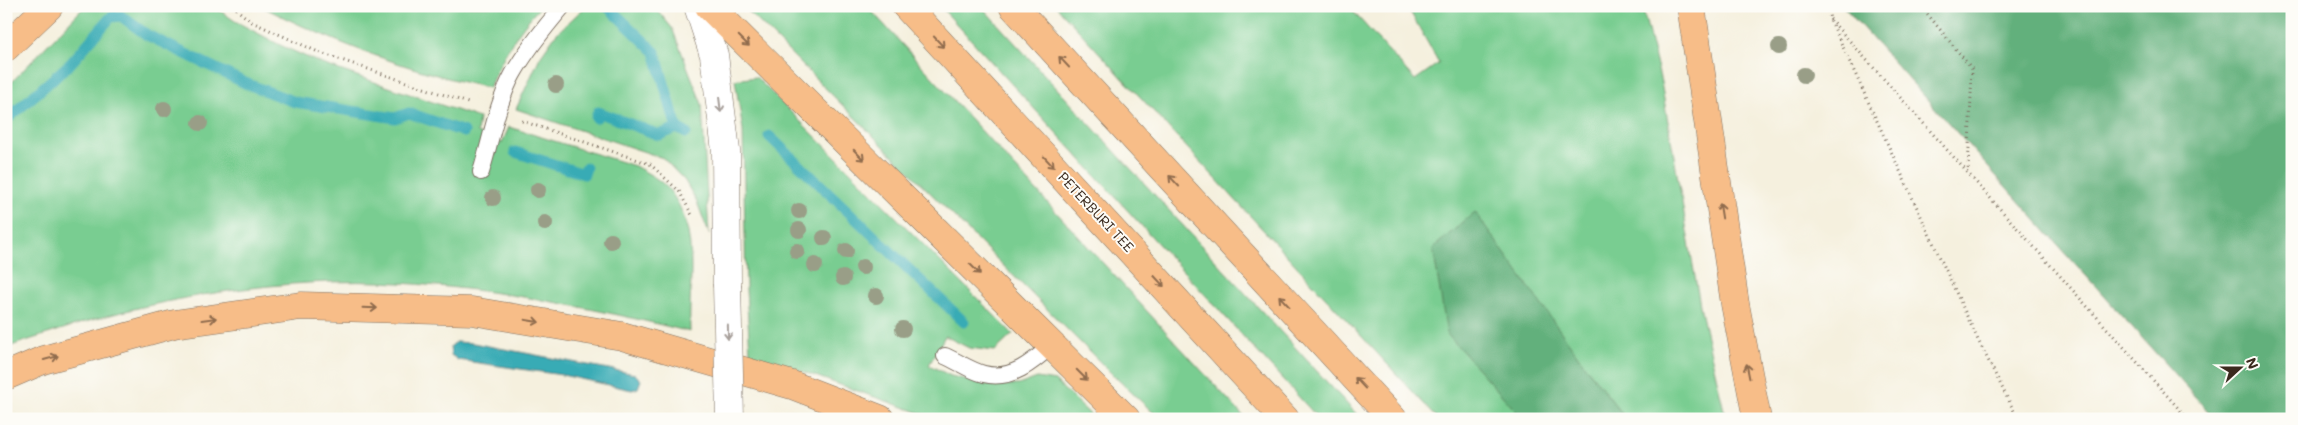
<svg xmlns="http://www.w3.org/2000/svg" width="2298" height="425" viewBox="0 0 2298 425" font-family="Mali,sans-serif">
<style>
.green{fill:#79cd91;stroke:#5a7c58}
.forest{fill:#62b07b;stroke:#4e6d4c}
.water{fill:#39abb5;stroke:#3a6a6a}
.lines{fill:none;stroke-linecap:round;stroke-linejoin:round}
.stream{stroke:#39abb5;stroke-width:11}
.lane-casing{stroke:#7c6f61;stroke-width:18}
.street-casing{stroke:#7c6f61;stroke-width:29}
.highway-casing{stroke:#7c6f61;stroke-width:29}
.path{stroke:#7c6f61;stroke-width:3;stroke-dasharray:1 4;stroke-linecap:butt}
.lane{stroke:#fff;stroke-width:16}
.street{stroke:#fff;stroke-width:28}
.highway{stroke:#f7bd88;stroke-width:28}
.street-bridge-casing{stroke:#7c6f61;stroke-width:29;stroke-linecap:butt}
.street-bridge{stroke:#fff;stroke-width:28}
.tree{fill:#999e87}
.oneway{stroke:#906c4e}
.oneway2{stroke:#a79f9a}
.labels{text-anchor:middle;stroke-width:4;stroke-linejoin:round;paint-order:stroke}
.street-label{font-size:14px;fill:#3b2a1e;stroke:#fdfcf7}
</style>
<rect width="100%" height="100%" fill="#fdfcf7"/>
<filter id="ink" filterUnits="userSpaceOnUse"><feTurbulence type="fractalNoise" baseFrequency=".02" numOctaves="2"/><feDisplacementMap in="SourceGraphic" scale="10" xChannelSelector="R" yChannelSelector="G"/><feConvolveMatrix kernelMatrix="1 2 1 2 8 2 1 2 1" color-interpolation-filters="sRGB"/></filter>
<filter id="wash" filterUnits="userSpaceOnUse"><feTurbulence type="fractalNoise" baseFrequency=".0096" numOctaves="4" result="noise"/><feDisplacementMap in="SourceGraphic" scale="20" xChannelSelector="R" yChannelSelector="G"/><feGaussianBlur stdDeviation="1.12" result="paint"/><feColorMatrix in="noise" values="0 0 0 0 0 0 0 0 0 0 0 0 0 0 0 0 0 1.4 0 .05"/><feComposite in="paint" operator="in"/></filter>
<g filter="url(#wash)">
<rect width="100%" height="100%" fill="#f5f0de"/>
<g class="green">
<path d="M85,6h128l22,15 45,24 42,19 157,54 -2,15 25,10 7,-16 126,39c12,7 27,14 35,25 31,40 18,94 20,141 -95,-24 -192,-43 -291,-49 -108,-7 -237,13 -339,47 -18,6 -36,11 -54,18v-260z"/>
<path d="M261,6h280c-24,25 -39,51 -52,82 -79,-17 -156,-45 -228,-82z"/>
<path d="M586,6h68l18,22 30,76 7,130 -12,-32 -12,-21 -22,-23 -147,-49 24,-52 16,-23z"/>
<path d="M743,6h124l379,413h-86l-47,-44z"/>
<path d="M940,6h41l380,413h-42z"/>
<path d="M1056,6h292l67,74 24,-17 -32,-57h235l19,76 40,229 25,108h-288z"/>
<path d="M756,77l257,257 -18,17 -26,-3 -24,-12 -16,29 22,11 39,9h28l19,-7 18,3 40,38h-158l-187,-66 -4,-63 -3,-160 -8,-50z"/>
</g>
<g class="forest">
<path d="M1843,6h449v413h-77z"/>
<path d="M1475,212l111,155 40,52h-103l-76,-85 -14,-86z"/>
</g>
<path class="water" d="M456,342l17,1 162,31 6,6 -3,8 -6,2 -70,-15 -104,-15 -7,-5 -1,-8z"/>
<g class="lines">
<g class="stream">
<path d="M607,6l48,46 22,76 9,5"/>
<path d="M596,118l2,-6 61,23 18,-7"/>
<path d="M6,120l64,-56 41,-47 10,-1 26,19 98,48 50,19 100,16 14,-5 55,19"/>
<path d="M769,136l195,186"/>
<path d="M515,152l69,22 2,-6"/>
</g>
</g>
</g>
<g filter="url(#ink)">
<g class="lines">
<defs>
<g id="lane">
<path d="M481,172c10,-32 16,-69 32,-98 14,-25 32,-47 50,-68"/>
<path d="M945,356c12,5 26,15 39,18 27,7 49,-12 68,-29"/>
</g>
<path id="street" d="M698,6l16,49 12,96 1,133"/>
<g id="highway">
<path d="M709,6l417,413"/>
<path d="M906,6l379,413"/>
<path d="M1013,6l380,413"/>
<path d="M1691,6l44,298 22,115"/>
<path d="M6,47l43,-41"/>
<path d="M6,376l37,-16 131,-36 127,-18 171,5 150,25 170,49 88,34"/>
</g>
</defs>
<use href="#lane" class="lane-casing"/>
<use href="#street" class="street-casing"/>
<use href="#highway" class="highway-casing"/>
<g class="path">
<path d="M232,6l20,16 66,30 153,52"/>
<path d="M1827,6l3,13 148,321 40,79"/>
<path d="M1921,6l51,63 -4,103"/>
<path d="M1830,19l358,400"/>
<path d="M522,121l128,43 29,27 14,26"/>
</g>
<use href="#lane" class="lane"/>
<use href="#street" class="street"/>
<use href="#highway" class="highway"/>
<defs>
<path id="street-bridge" d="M727,284l3,135"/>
</defs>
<use href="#street-bridge" class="street-bridge-casing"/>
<use href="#street-bridge" class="street-bridge"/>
</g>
<g class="tree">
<circle cx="1779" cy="47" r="8"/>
<circle cx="1804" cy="75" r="8"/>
<circle cx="556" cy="85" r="8"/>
<circle cx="164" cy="109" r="8"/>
<circle cx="200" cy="123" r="8"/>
<circle cx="538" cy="190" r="8"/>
<circle cx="493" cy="198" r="8"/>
<circle cx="799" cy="211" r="8"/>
<circle cx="545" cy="223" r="8"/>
<circle cx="799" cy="230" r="8"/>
<circle cx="824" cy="238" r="8"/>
<circle cx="611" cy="241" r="8"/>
<circle cx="797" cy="251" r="8"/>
<circle cx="846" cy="251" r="8"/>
<circle cx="815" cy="265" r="8"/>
<circle cx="863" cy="267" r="8"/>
<circle cx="843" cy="278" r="8"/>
<circle cx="876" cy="296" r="8"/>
<circle cx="903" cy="329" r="8"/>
</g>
<defs><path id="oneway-shaft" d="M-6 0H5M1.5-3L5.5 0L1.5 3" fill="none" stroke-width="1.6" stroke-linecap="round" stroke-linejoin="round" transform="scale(1.25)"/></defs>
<g class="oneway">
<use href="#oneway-shaft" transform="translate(744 41) rotate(45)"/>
<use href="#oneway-shaft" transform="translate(939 42) rotate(47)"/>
<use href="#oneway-shaft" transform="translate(1064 62) rotate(-133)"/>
<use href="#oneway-shaft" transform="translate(859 155) rotate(45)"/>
<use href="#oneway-shaft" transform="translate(1049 162) rotate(47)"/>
<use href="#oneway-shaft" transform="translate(1174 181) rotate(-133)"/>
<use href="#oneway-shaft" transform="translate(1721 211) rotate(-99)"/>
<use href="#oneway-shaft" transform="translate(975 269) rotate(45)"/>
<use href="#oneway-shaft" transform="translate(1159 281) rotate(47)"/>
<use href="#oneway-shaft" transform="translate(1284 301) rotate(-133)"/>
<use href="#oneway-shaft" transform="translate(370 308) rotate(2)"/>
<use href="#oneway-shaft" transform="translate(209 319) rotate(-8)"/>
<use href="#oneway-shaft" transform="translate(532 321) rotate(10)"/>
<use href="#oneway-shaft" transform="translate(51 358) rotate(-15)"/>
<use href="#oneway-shaft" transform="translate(1748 371) rotate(-101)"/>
<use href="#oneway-shaft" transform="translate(1082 375) rotate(45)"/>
<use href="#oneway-shaft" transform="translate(1360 383) rotate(-133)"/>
</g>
<g class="oneway2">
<use href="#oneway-shaft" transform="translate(720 105) rotate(83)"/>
<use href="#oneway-shaft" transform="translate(728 332) rotate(89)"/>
</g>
</g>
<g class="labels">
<g class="street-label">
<text transform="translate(1096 212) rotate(47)" y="5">PETERBURI TEE</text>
</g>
</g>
<rect width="2298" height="425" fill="none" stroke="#fdfcf7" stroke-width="25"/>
<g transform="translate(2240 368) rotate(69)" stroke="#fdfcf7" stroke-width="4" paint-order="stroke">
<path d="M0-4L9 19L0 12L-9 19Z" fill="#3b2a1e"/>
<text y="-8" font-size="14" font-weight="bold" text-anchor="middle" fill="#3b2a1e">N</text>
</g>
</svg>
